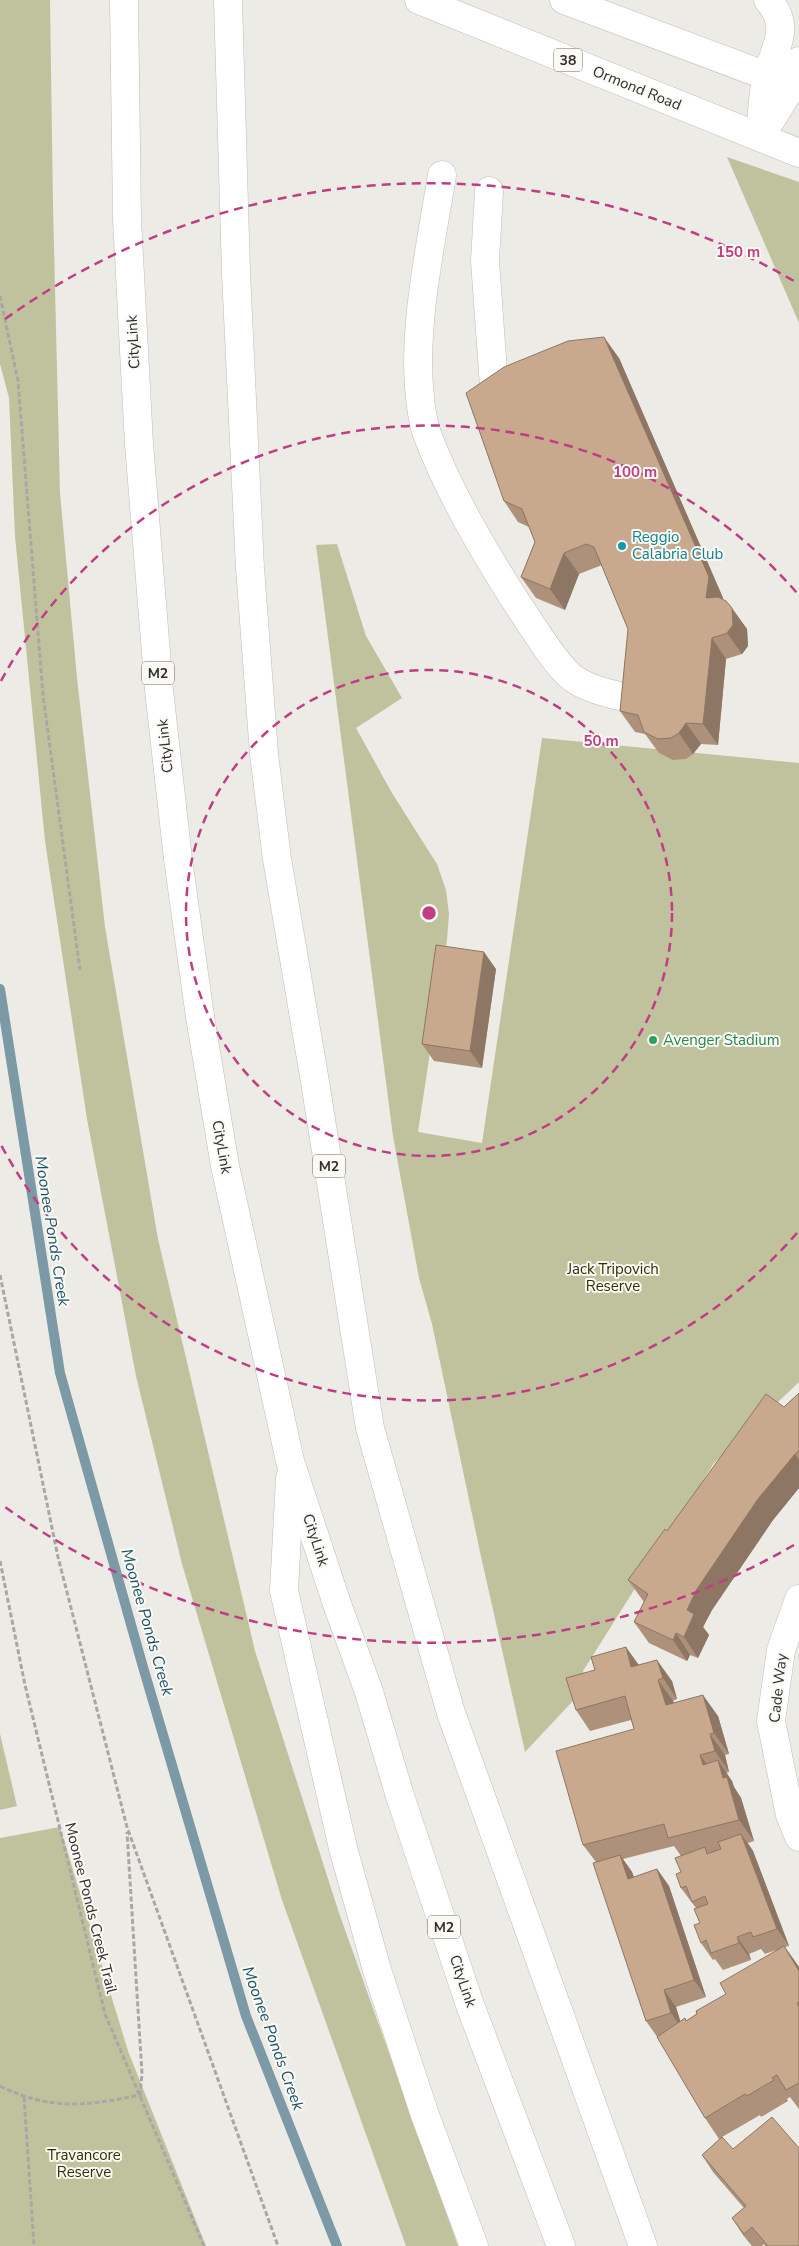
<svg xmlns="http://www.w3.org/2000/svg" width="799" height="2246" viewBox="0 0 799 2246" font-family="'Nunito Sans',sans-serif">
<style>
.green{fill:#c0c29e}
.lines{fill:none;stroke-linecap:round;stroke-linejoin:round}
.stream{stroke:#7b9aa6;stroke-width:10}
.minor-casing{stroke:#bfbdb8;stroke-width:29}
.major-casing{stroke:#bfbdb8;stroke-width:29}
.highway-casing{stroke:#bfbdb8;stroke-width:29}
.path{stroke:#a9a7a4;stroke-width:3;stroke-dasharray:5 2.5;stroke-linecap:butt}
.minor{stroke:#fff;stroke-width:28}
.major{stroke:#fff;stroke-width:28}
.highway{stroke:#fff;stroke-width:28}
.wall{fill:#ad917a;fill-rule:evenodd}
.shaded-wall{fill:#8d7663}
.building{fill:#c9a98e;stroke:#8d7663}
.ring{fill:none;stroke:#c03d84;stroke-width:2.5;stroke-dasharray:9 6}
.culture-dot{fill:#0f9aa8;stroke:#faf9f4;stroke-width:2}
.leisure-dot{fill:#2e9e5b;stroke:#faf9f4;stroke-width:2}
.labels{text-anchor:middle;stroke-width:4;stroke-linejoin:round;paint-order:stroke}
.shield{fill:#faf9f4;stroke:#6c6b69;stroke-width:1}
.shield-label{font-size:14px;font-weight:bold;fill:#2f2e2d}
.street-label{font-size:15px;fill:#2f2e2d;stroke:#faf9f4}
.culture-label{font-size:15px;fill:#0d838f;stroke:#faf9f4;text-anchor:start}
.leisure-label{font-size:15px;fill:#27864d;stroke:#faf9f4;text-anchor:start}
.park-label{font-size:15px;fill:#2e2f00;stroke:#faf9f4}
.water-label{font-size:16px;font-style:italic;fill:#195266;stroke:#faf9f4}
.centre{fill:#c03d84;stroke:#faf9f4;stroke-width:2.5}
.ring-label{font-size:15px;text-anchor:middle;font-weight:bold;fill:#c03d84;stroke:#faf9f4;stroke-width:4;stroke-linejoin:round;paint-order:stroke}
</style>
<rect width="100%" height="100%" fill="#edebe6"/>
<g class="green">
<path d="M0,0h50l3,205 7,288 17,185 28,249 53,312 97,412 84,262 119,333h-52l-124,-346 -100,-336 -46,-188 -49,-257 -42,-278 -30,-305 -6,-138 -9,-34z"/>
<path d="M727,157l72,25v141z"/>
<path d="M337,544l29,92 36,62 -46,30 36,65 45,71 9,26 3,24 -2,26 -29,192 64,11 60,-405 257,25v619l-85,81 -131,208 4,15 -62,66 -45,-200 -48,-228 -13,-46 -26,-142 -77,-591z"/>
<path d="M0,1734l17,72 -17,4z"/>
<path d="M60,1827l68,224 78,195h-206v-408z"/>
</g>
<g class="lines">
<path class="stream" d="M0,989l60,384 83,294 103,349 91,230"/>
<defs>
<g id="minor">
<path d="M764,131l28,-45 7,-25"/>
<path d="M760,137c2,-20 2,-42 7,-61 8,-29 25,-49 1,-76"/>
<path d="M442,175c-11,69 -30,154 -22,222 1,11 3,26 7,37 24,64 67,135 105,192 11,16 26,41 42,53 16,11 45,18 64,20"/>
<path d="M489,191l-4,70 9,125"/>
<path d="M799,1599l-18,51 -10,71 19,94 9,22"/>
</g>
<g id="major">
<path d="M419,0l380,153"/>
<path d="M564,0l235,88"/>
</g>
<g id="highway">
<path d="M124,0l3,219 12,225 20,246 19,169 22,158 25,149 65,295 47,143 32,88 31,104 70,209 91,241"/>
<path d="M228,0l8,273 14,295 14,186 13,105 38,223 55,346 81,285 192,533"/>
<path d="M290,1478l-6,113 59,257 34,122 48,145 49,131"/>
</g>
</defs>
<use href="#minor" class="minor-casing"/>
<use href="#major" class="major-casing"/>
<use href="#highway" class="highway-casing"/>
<g class="path">
<path d="M0,296l18,85 25,314 37,275"/>
<path d="M0,1275l58,282 69,270 151,419"/>
<path d="M0,1561l25,124 80,329 99,232"/>
<path d="M0,2086c52,25 85,20 140,9l2,-21 -15,-242"/>
<path d="M24,2097l10,149"/>
</g>
<use href="#minor" class="minor"/>
<use href="#major" class="major"/>
<use href="#highway" class="highway"/>
</g>
<g class="wall">
<path d="M619,358l104,240v2l24,29 1,17 -6,8 -16,5 -8,86 -17,-1 -8,10 -7,5 -13,1 -14,-7 -14,-19 -10,-2 -15,-21 8,-82 -26,-64 -23,9 -14,36 -29,-12 -15,-21 14,-35 -6,-15 -11,-5 -14,-21z"/>
<path d="M496,969l-14,99 -48,-7 -12,-17z"/>
<path d="M799,1393v95l-26,32 -61,90 -9,17 6,8 -11,23 -8,-3 -3,6 -38,-18 -15,-21 10,-20 -16,-22 39,-49 117,-124z"/>
<path d="M638,1665l34,16 5,18 -4,2 1,2 44,13 11,38 -4,1 4,17 -3,1 6,8 2,6 7,11 13,43 -6,2 5,8 36,95 -4,1 14,20v142l-9,-12 -3,2 1,2 -27,16 -1,-2 -38,22 77,109h-34l-1,-2 -2,2h-10l-9,-11 -11,-17 12,-10 -31,-36 -11,-17 19,-17 -2,1 -14,-21 -47,-80 -12,-17 -50,-159 -13,-17 51,-116 -3,-9 -41,11 -14,-21zM674,1846l7,10v32l15,20 4,15 1,20 12,17 2,-1 8,11 28,-10 -2,-6 12,-5 4,5 11,-4 -50,44 -40,27h-6l-4,-14 30,-10 -37,-111 -12,-17 -23,8 -2,-5 -9,-13z"/>
</g>
<g class="shaded-wall">
<path d="M604,337l15,21 104,240 -2,21 -15,-21z"/>
<path d="M564,553l15,21 -14,36 -15,-21z"/>
<path d="M732,608l15,21 1,17 -6,8 -15,-21z"/>
<path d="M712,638l14,21 -8,86 -15,-21z"/>
<path d="M686,723l15,21 -8,10 -14,-21z"/>
<path d="M484,952l12,17 -14,99 -12,-17z"/>
<path d="M795,1454l4,6v28l-26,32 -61,90 -9,17 6,8 -11,23 -14,-21 3,-27 10,-21 61,-90z"/>
<path d="M676,1633l14,22 -3,6 -14,-21z"/>
<path d="M626,1647l15,21 -10,-1z"/>
<path d="M657,1660l15,21 5,18 -14,-21z"/>
<path d="M658,1680l15,21 7,25 -14,-21z"/>
<path d="M703,1695l15,21 11,38 -15,-21z"/>
<path d="M710,1734l15,21 4,17 -14,-21z"/>
<path d="M700,1755l15,21 -12,-11z"/>
<path d="M718,1760l14,21 2,6 7,11 13,43 -15,-21 -16,-42z"/>
<path d="M741,1834l12,17 36,95 -12,-17z"/>
<path d="M620,1855l12,17 8,24 -12,-17z"/>
<path d="M657,1869l12,17 37,111 -12,-17z"/>
<path d="M737,1937l12,17 2,6 -12,-17z"/>
<path d="M784,1946l15,21v4z"/>
<path d="M664,1990l12,17 7,23 -12,-17z"/>
</g>
<g class="building">
<path d="M604,337l105,240 -3,21 12,-1 8,4 6,7 1,17 -6,8 -15,5 -9,86 -17,-1 -7,10 -8,5 -13,1 -14,-7 -6,-17 -18,-4 8,-82 -34,-82 -8,-3 -22,9 -14,36 -29,-12 14,-35 -13,-33 -18,-8 -38,-108 38,-26 64,-26z"/>
<path d="M436,945l48,7 -14,99 -48,-7z"/>
<path d="M799,1393v58l-4,3 -37,45 -61,90 -10,21 7,4 -10,23 -8,-4 -3,7 -39,-18 14,-28 -20,-14 37,-51 2,2 99,-137 18,13z"/>
<path d="M626,1647l5,20 26,-7 6,18 -5,2 8,25 37,-10 11,38 -4,1 5,17 -15,4 3,10 15,-5 5,18 4,-1 12,43 -71,18 -4,-14 -81,21 -27,-94 78,-22 -9,-33 -49,14 -10,-32 29,-8 -4,-13z"/>
<path d="M741,1834l36,95 -24,8 -2,-5 -14,5 2,6 -28,10 -5,-13 -5,3 -7,-18 6,-2 -6,-14 14,-5 -3,-8 -13,6 -6,-16 -5,2 -5,-14 5,-2 -6,-14 30,-11 2,7 14,-5 -3,-7z"/>
<path d="M620,1855l8,24 29,-10 37,111 -30,10 7,23 -25,8 -53,-158z"/>
<path d="M784,1946l15,25v31l-2,1 2,4v76l-13,7 -9,-15 -5,3 2,2 -27,16 -2,-2 -40,24 -48,-81 28,-19 1,3 11,-7 -1,-3 30,-17 -6,-11z"/>
<path d="M772,2117l27,31v98h-31l-16,-19 -8,7 -12,-16 14,-12 -44,-51 20,-18 11,12z"/>
</g>
<g class="ring">
<circle cx="429" cy="913" r="243"/>
<path d="M797 1233A487 487 0 0 1 1 1145M1 681A487 487 0 0 1 797 593"/>
<path d="M794 1545A730 730 0 0 1 5 1507M5 319A730 730 0 0 1 794 281"/>
</g>
<circle class="culture-dot" cx="622" cy="546" r="5"/>
<circle class="leisure-dot" cx="653" cy="1040" r="5"/>
<g class="labels">
<g class="shield">
<rect x="554" y="48.5" width="28" height="23" rx="4"/>
<rect x="142" y="661.5" width="32" height="23" rx="4"/>
<rect x="313" y="1154.5" width="32" height="23" rx="4"/>
<rect x="428" y="1915.5" width="32" height="23" rx="4"/>
</g>
<g class="shield-label">
<text x="568" y="65">38</text>
<text x="158" y="678">M2</text>
<text x="329" y="1171">M2</text>
<text x="444" y="1932">M2</text>
</g>
<g class="street-label">
<text transform="translate(637 88) rotate(22)" y="5">Ormond Road</text>
<text transform="translate(133 342) rotate(-93)" y="5">CityLink</text>
<text transform="translate(165 746) rotate(-96)" y="5">CityLink</text>
<text transform="translate(222 1147) rotate(80)" y="5">CityLink</text>
<text transform="translate(316 1540) rotate(72)" y="5">CityLink</text>
<text transform="translate(778 1688) rotate(-84)" y="5">Cade Way</text>
<text transform="translate(91 1908) rotate(76)" y="5">Moonee Ponds Creek Trail</text>
<text transform="translate(463 1981) rotate(71)" y="5">CityLink</text>
</g>
<g class="culture-label">
<text x="632" y="542">Reggio<tspan x="632" dy="17">Calabria Club</tspan></text>
</g>
<g class="leisure-label">
<text x="663" y="1045">Avenger Stadium</text>
</g>
<g class="park-label">
<text x="613" y="1274">Jack Tripovich<tspan x="613" dy="17">Reserve</tspan></text>
<text x="84" y="2160">Travancore<tspan x="84" dy="17">Reserve</tspan></text>
</g>
<g class="water-label">
<text transform="translate(53 1231) rotate(81)" y="6">Moonee Ponds Creek</text>
<text transform="translate(148 1622) rotate(74)" y="6">Moonee Ponds Creek</text>
<text transform="translate(274 2038) rotate(70)" y="6">Moonee Ponds Creek</text>
</g>
</g>
<circle cx="429" cy="913" r="8" class="centre"/>
<g class="ring-label">
<text x="738" y="257">150 m</text>
<text x="635" y="477">100 m</text>
<text x="601" y="746">50 m</text>
</g>
</svg>
